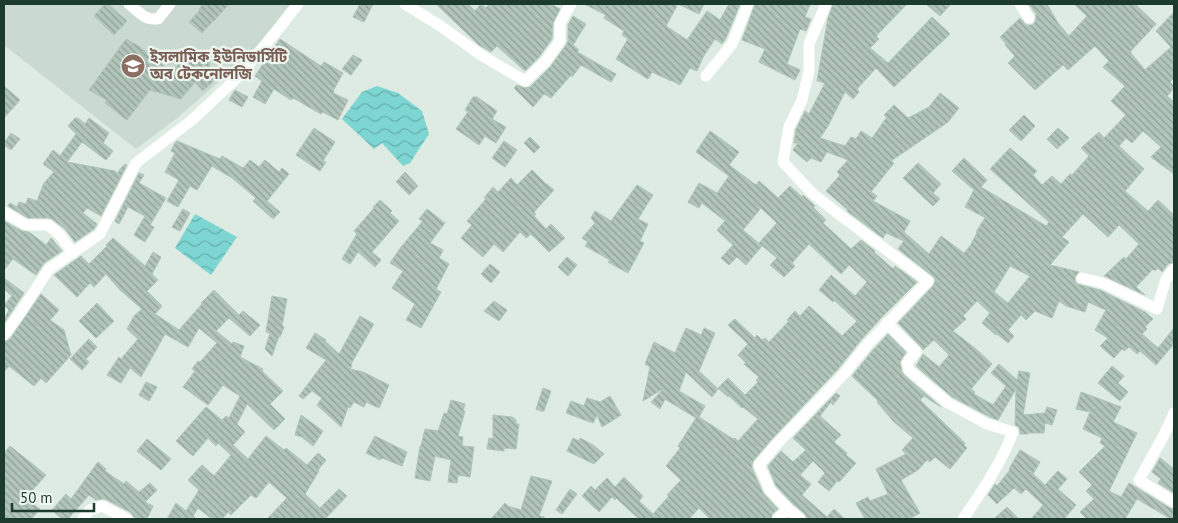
<svg xmlns="http://www.w3.org/2000/svg" width="1178" height="523" viewBox="0 0 1178 523" font-family="'PT Sans','Noto Sans Bengali',sans-serif">
<style>
.built{fill:#cbdad0}
.water{fill:url(#water-waves)}
.building{fill:url(#building-back-hatch);stroke:#afc5b7;fill-rule:evenodd}
.lines{fill:none;stroke-linecap:round;stroke-linejoin:round}
.minor{stroke:#fff;stroke-width:11}
.labels{text-anchor:middle;stroke-width:4.5;stroke-linejoin:round;paint-order:stroke}
.education-label{font-size:15px;font-weight:bold;fill:#785e54;stroke:#edf7f0;text-anchor:start}
</style>
<defs>
<pattern id="water-waves" width="16" height="10" patternUnits="userSpaceOnUse" patternTransform="scale(1.25)"><rect width="16" height="10" fill="#7ed6d3"/><path d="M0 5q4-4 8 0t8 0" fill="none" stroke="#67afac"/></pattern>
<pattern id="building-back-hatch" width="6" height="6" patternUnits="userSpaceOnUse" patternTransform="scale(1.25)"><rect width="6" height="6" fill="#b2c5ba"/><path d="M-1 5l2 2M0 0l6 6M5-1l2 2" fill="none" stroke="#90a198"/></pattern>
</defs>
<rect width="100%" height="100%" fill="#ddebe2"/>
<path class="built" d="M4,4h286l-32,41 -45,42 -37,32 -40,30 -132,-104z"/>
<g class="water">
<path d="M377,86l21,7 24,18 7,23 -19,29 -7,3 -21,-23 -8,6 -32,-30 20,-27z"/>
<path d="M195,214l42,23 -26,38 -36,-27z"/>
</g>
<g class="building">
<path d="M105,4h3l19,17 -13,14 -20,-19z"/>
<path d="M203,4h26l-15,17h-1l-11,12 -13,-11 11,-12 -1,-1z"/>
<path d="M360,4h13l-9,18 -11,-5z"/>
<path d="M436,4h32l7,7 6,-7 5,4 3,-4h62l9,5 -7,14 -1,16 -13,18 -14,14 -28,-25 -6,6 -12,-7z"/>
<path d="M584,4h120l-5,10 -21,-10 -12,22 21,14 20,-29 13,9 9,-16h11l-14,34 -4,6 -7,-5 -12,18 -6,14 -7,-3 -10,17 -9,-5v1l-19,-9 -4,7 -32,-20 12,-20 -6,-4 2,-4 -20,-13 2,-3z"/>
<path d="M755,4h55l-5,13 6,2 -5,12 -6,-2 -13,35 13,6 -5,10 -36,-18 6,-13 -23,-9z"/>
<path d="M833,4h74l-31,32 3,3 -9,9 18,15 44,-46 18,17 -56,53 -18,-19 -19,21 2,3 -6,7 -8,-7 -17,34 -8,12 25,8 6,-9 5,2 5,-8 11,7 15,-21 -3,-2 10,-10 14,13 21,-11 11,-14 19,15 -11,14 -57,39 3,2 -23,29 6,4 -4,5 37,20 -6,11 25,22 12,-18 23,17 6,-7 7,-13 -1,-1 9,-14 -1,-1 -19,-10 9,-17 -22,-19 12,-13 23,22 -6,7 65,39 3,-4 -59,-53 20,-21 27,23 -4,4 9,10 10,-9 9,8 9,-10 2,1 17,-19 -8,-8 18,-16 5,6 22,-23 -15,-14 14,-15 -22,-19 6,-6 -14,-15 -27,24 -5,-5 -28,25 -27,-27 7,-7 -10,-11 1,-1 -6,-7 20,-19 6,7h7l2,-3 1,-4v-4l-7,-10h18l11,19 11,13 18,-20 -13,-12h61l21,20 -26,28 15,18 26,-23 -15,-16 18,-19v66l-4,4 4,4v2l-7,8 7,6v72l-23,-17 10,-10 -18,-16 -11,12 -6,-5 -7,8 25,23 -19,22 23,20 10,-11 16,15v47l-6,2 -6,8 -4,-4 -3,3 -2,-2 -17,18 9,8 -41,-19 20,-19 2,2 13,-15 -20,-19 -11,12 -25,-23 -21,23 7,5 -19,23 29,7 -4,5v4l2,3 23,6 45,22 8,7 -8,8 2,2 -5,5 16,14 16,-20v16l-18,21 -16,-14 -3,3 -8,-7 -5,4 -2,-2 -8,9 -14,-12 8,-8 -13,-8 11,-20 -18,-8 -3,10 -19,-6 -7,-5 -7,17 -17,-7 -9,9 -5,-5 -13,15 6,6 -6,7 -11,-9 -1,1 -14,-12 8,-10 -13,-12 -14,15 3,3 -13,12 23,18 16,15 -21,25 4,3 -1,2 19,11 13,-19 -15,-13 8,-9 18,16 2,-9 11,2 -7,42 22,-2 2,-6 10,3 -5,15 -7,-2 -1,10h-16v1h-8l-1,-7 -4,-2 1,-36 -18,31 -8,-3 -38,-20 -36,-31 7,-12 16,13 10,-12 -15,-15 -11,10 -2,-3 -23,-24 35,-37 2,-4v-4l-37,-29 6,-8 -18,-8 -3,5 -36,-27 1,-1 -22,-19 14,-16 -3,-3 11,-12 -21,-8 -6,10 -10,-4 -4,4 -14,-12 5,-7h-4l2,-14 9,-18 4,3 16,-31 -8,-2 11,-63zM1010,266l20,10 -22,27 -14,-11z"/>
<path d="M926,4h25l-11,12z"/>
<path d="M573,16l13,8 -13,21 6,5 -2,2 39,22 -5,8 -30,-17 -9,12 -1,-2 -20,23 -7,-4 -11,13 -19,-19 3,-3 8,3 5,-1 21,-21 15,-21 2,-4v-16z"/>
<path d="M126,39l14,8 32,25 20,-23 18,14 -1,2 10,11 -16,15 -8,-9 -14,17 -31,-9 -23,30 -22,-17 2,-3 -18,-10z"/>
<path d="M280,39l41,27 3,-4 19,11 -10,18h1l-1,2 15,7 -10,20 -15,-8 -2,2 -28,-16 -2,2 -17,-11 -9,15 -12,-7 9,-16 -7,-5z"/>
<path d="M353,55l9,5 -11,15 -9,-6z"/>
<path d="M4,86l16,14 -16,18z"/>
<path d="M235,90l13,7 -6,10 -13,-7z"/>
<path d="M473,97h4l20,14 -5,8 14,8 -10,16 -11,-7 -6,9 -23,-16 12,-17 -3,-2z"/>
<path d="M1024,115l11,11 -14,15 -12,-11z"/>
<path d="M75,118h3l7,6 4,-6 20,15 -6,10 10,8 -7,9 -24,-18 -15,20 48,9 3,2 1,-2 2,1 -2,-2 6,-6 2,1 -26,51 -14,-8 -4,5 14,11 -3,5 -19,13 -10,-13 -13,-10 -4,-1h-20l-20,-12 2,-3 7,4 2,-5 7,2 2,-6 9,3 7,-18 10,-11 -11,-8 10,-14 7,6 16,-22 -8,-8z"/>
<path d="M314,128l21,14 -12,19 3,1 -6,9 -24,-16z"/>
<path d="M1058,128l11,10 -12,11 -10,-10z"/>
<path d="M710,131l29,21 -10,13 27,20 3,-4 19,17 12,-12 12,11 1,-2 12,11 -2,1 13,13 -3,3 28,26 10,-9 14,11 -1,1 19,17 2,-3 22,16 -36,36 -20,22 -23,29 -67,71 -18,21 -1,3v4l11,25 15,16 -6,5 -1,5h-61l-11,-11 -10,11h-50l-23,-21 -1,2 -3,-3 -13,15 -17,-16 9,-10 4,4 12,-12 8,9 9,-10 19,19 -4,5 14,13 16,-18 -2,-1 14,-15 -15,-14 14,-18 -2,-2 18,-28 -31,-19 -5,10 -9,-7 13,-14 -21,13 7,-34 -5,-3 9,-22 21,11 11,-25 15,7 3,-7 11,5 -16,38 19,18 -6,8 -26,-25 -7,19 26,15 -6,11 34,22 2,-1 3,3 20,-22 -15,-12 -1,1 -13,-12 -1,1 -10,-9 10,-10 17,17 13,-13 -2,-2 3,-3 -15,-13 2,-1 -8,-8 10,-11 -20,-19 7,-6 20,19 2,-3 5,5 3,-2 4,4 20,-21 -2,-1 8,-9 5,5 9,-10 33,30 15,-15 -23,-21 -1,2 -14,-12 12,-15 24,21 12,-14 -18,-17 -8,9 -32,-30 -17,19 3,3 -11,11 -14,-12 7,-7 -18,-15 18,-20 -16,-15 -18,22 19,16 -16,19 -9,-8 -8,8 -8,-7 12,-13 -16,-15 8,-9 -23,-18 -3,5 -11,-6 11,-19 18,10 12,-17 -33,-24z"/>
<path d="M11,133l9,6 -9,11 -7,-5v-2z"/>
<path d="M530,137l10,10 -6,6 -10,-10z"/>
<path d="M177,141l43,18 2,-3 21,12 7,-8 9,7 6,-7 14,12 3,-4 7,6 -22,27 13,11 -7,7 -20,-18 3,-3 -24,-20 -20,-12 -15,24 -7,-4 -12,21 -11,-6 12,-21 -14,-8 10,-19 -4,-2 4,-8z"/>
<path d="M504,141l13,9 -12,17 -13,-9z"/>
<path d="M918,163l23,21 -8,9 7,6 -7,7 -30,-28z"/>
<path d="M532,170l14,14h1l7,6 -20,22 2,2 -2,2 12,13 5,-5 14,14 -16,14 -18,-18 -5,4 -6,-6 -17,20 -9,-8 -11,13 -22,-19 11,-13 -5,-4 19,-22 -2,-1 9,-11 5,5 13,-14 6,7z"/>
<path d="M405,172l13,14 -9,9 -13,-13z"/>
<path d="M139,173l5,2 -5,8 27,15 -16,27 4,2 -9,15 -11,-7 11,-19 -17,-9 -9,17 -4,-3z"/>
<path d="M637,185l16,10 -15,24 10,5 -8,17 4,2 -16,30 -20,-11 2,-2 -25,-14 3,-4 -6,-4 13,-15 -4,-5 4,-7 16,10z"/>
<path d="M380,200l12,11 -2,2 9,8 -27,31 9,8 -6,7 -17,-15 -8,12 -8,-5 15,-25 -3,-3 20,-23 -1,-1z"/>
<path d="M183,209l7,4 -10,18 -8,-4z"/>
<path d="M427,209l18,14 -15,20 13,7 -4,8 10,6 -13,25 5,3 -20,36 -15,-8 9,-16 -23,-16 11,-17 -13,-8 11,-16 22,-26 -4,-2z"/>
<path d="M4,221l18,10 7,1 17,13 5,-7 11,13 -18,12 -8,12 -23,-16 -9,11z"/>
<path d="M113,238l32,28 8,-14 8,5 -9,17 6,6 -11,11 15,15 -7,8 24,16 23,-26 -1,-1 13,-13 25,25 4,-4 17,14 -10,11 -21,-18 -13,13 16,13 1,-2 11,4 -4,11 23,12 -1,2 21,20 -13,13 15,15 -11,11 -27,-26 -10,20 8,8 -12,13 15,14 18,-23 18,14 2,-2 21,17 11,-12 8,7 -8,10 1,1 -14,23 15,14 19,-19 8,7 -22,23h-58l20,-21 -18,-16 -13,16 -5,-3 -20,20 -3,-3 -6,7h-10l-14,-11 -5,8 3,3h-29l9,-16 10,8 13,-21 -11,-10 14,-15 12,11 17,-21 -13,-12 -2,3 -8,-8 -15,18 -17,-15 30,-34 16,13 4,-4 3,2 11,-22 -17,-11 -15,20 -25,-18 12,-16 -3,-2 6,-8 2,1 17,-19 -18,-15 -11,19 -23,-13 -24,43 -11,-9 -9,15 -14,-8 12,-18 2,2 17,-20 -11,-10 7,-13 8,-7 -22,-19 -14,-16 -12,13 -4,-4 -13,14 -23,-22 27,-19 8,8 18,-18 -1,-1z"/>
<path d="M567,257l10,8 -9,11 -10,-9z"/>
<path d="M490,264l10,8 -9,11 -10,-9z"/>
<path d="M4,278l20,15 -20,30v-4l5,-9 -5,-5 8,-9 -8,-7z"/>
<path d="M41,294l18,16 -9,10 14,10 7,25 -25,28 -5,-5 -7,8 -25,-20 -5,6v-30l6,-3z"/>
<path d="M272,296l15,3 -5,27 2,1 -4,10 -1,-1 -7,20 -7,-7 5,-16 -4,-1z"/>
<path d="M494,301l13,9 -8,11 -15,-10z"/>
<path d="M97,303l17,18 -18,17 -17,-17z"/>
<path d="M360,316l14,8 -23,40 1,1 -2,4 13,3 26,13 -10,23 -13,-6 -2,5 -10,-5 -4,6 -2,-1 -7,20 -24,-22 5,-7 -10,-7 -9,8 -4,-3 27,-36 -20,-12 9,-15 11,7 -1,1 14,13z"/>
<path d="M888,334l18,18 -6,10 2,10 2,3 37,32 -17,-11 -4,4 45,43 -1,2 3,3 -17,21 -15,-12 -5,5 -3,-2 -9,10 -17,10 19,33 -11,6h-44l-9,-16 12,-6 2,4 18,-7 -12,-25 30,-15 -4,-4 11,-12 -20,-17 -16,-19 1,-1 -26,-25 21,-26z"/>
<path d="M89,339l8,8 -11,12 3,3 -7,8 -12,-11z"/>
<path d="M1112,366l12,10 -6,7 10,9 -8,9 -22,-18z"/>
<path d="M146,382l11,5 -8,14 -10,-6z"/>
<path d="M543,388l8,3 -7,20h-3l-5,-2z"/>
<path d="M1081,392l40,15 -8,15 24,11 -28,58 12,6 8,-14 41,25 4,1v10h-3l-34,-20 -12,20h-38l-7,-7 14,-13 -8,-8 6,-6 -13,-13 26,-26 -5,-3 2,-5 -19,-9 7,-17 -14,-3z"/>
<path d="M836,393l4,3 -7,9 -2,-3 -11,14 21,19 -7,7 13,11 -1,2 10,8 -17,19 -2,-1 -8,10 -11,-9 7,-9 -12,-12 -13,14 11,9 -9,11 25,22 7,-8 11,10h-38l-2,-5 -12,-10 -17,-18 -8,-20 13,-15 12,11 13,-12 -13,-12z"/>
<path d="M610,396l11,19 -19,12 -5,-12 -4,8 -27,-10 5,-12 13,5 3,-8 13,4z"/>
<path d="M451,400l14,4 -2,7h2l-7,25 5,1 -1,9 12,1 -4,30 -12,-2 -1,8 -9,-1 3,-22 -16,-4 -5,25 -15,-3 5,-32h1l4,-17 13,2 6,-18 3,1z"/>
<path d="M301,415l22,16 -10,15 -11,-9 -7,-2z"/>
<path d="M493,415l19,2 4,3v4h3l-3,25 -12,-1v3l-17,-2 2,-11 4,1z"/>
<path d="M375,436l32,16 -5,14 -20,-8 -2,2 -14,-7z"/>
<path d="M573,438l6,3 1,-3 13,7 11,9 -10,10 -27,-13z"/>
<path d="M147,439l24,20 -10,11 -24,-19z"/>
<path d="M10,446l36,29 -17,19 5,3 -4,5 10,7 -9,10h-27v-66z"/>
<path d="M1020,450l20,12 -7,12 12,11 13,-14 9,8 -9,10 18,16 -12,14h-33l12,-14 -17,-16 -5,5 -7,-6 -17,16 -9,-9 7,-11 2,2 13,-16 -1,-1z"/>
<path d="M1160,458l14,11v24l-16,-10 3,-4 -9,-7z"/>
<path d="M98,462l8,7 -1,2 19,13 2,-3 13,11 11,-9 7,7 -12,12 8,4 -6,13h-7l-6,-2 -4,-5 -25,-13h-3l-6,1 -7,-5 -21,24h-6l-10,-9 14,-16 5,5z"/>
<path d="M531,476l21,5 -13,35 5,1v2h-53l14,-16 3,3 13,4z"/>
<path d="M570,489l7,5 -15,20 -6,-4z"/>
<path d="M1007,507l12,12h-25z"/>
</g>
<g class="lines">
<g class="minor">
<path d="M129,4c10,8 15,16 29,15l12,-15"/>
<path d="M405,4l34,21 42,30 44,26 20,-19 15,-21v-18l11,-19"/>
<path d="M1020,4l9,14"/>
<path d="M706,76l26,-32 16,-40"/>
<path d="M4,212l22,13h22l12,10 13,18"/>
<path d="M1082,278l21,5 54,26 9,-30 8,-10"/>
<path d="M887,323l29,29 -9,11 2,7 39,33 39,21 26,8c-12,32 -31,59 -50,87"/>
<path d="M4,335l14,-19 31,-47 51,-35 36,-71 56,-43 46,-43 42,-50 18,-23"/>
<path d="M1174,413l-10,22 -25,45 35,22"/>
<path d="M788,509l12,10"/>
<path d="M83,519l7,-9 12,-4 25,13"/>
<path d="M778,519l10,-10 -18,-19 -11,-25 17,-20 68,-71 23,-29 61,-64 -92,-69 -24,-19 -29,-31 6,-35 13,-27 7,-29v-27l17,-40"/>
</g>
</g>
<defs>
<symbol id="university-disc" viewBox="-11 -11 22 22"><circle r="9.5" fill="#8d6e63" stroke="#edf7f0"/><path d="M0-5L7-2L0 1L-7-2ZM-4 1L0 2.5L4 1V4Q0 6-4 4Z" fill="#fff"/></symbol>
</defs>
<g fill-rule="evenodd">
<use href="#university-disc" x="119" y="52" width="28" height="28"/>
</g>
<g class="labels">
<g class="education-label">
<text x="150" y="62">ইসলামিক ইউনিভার্সিটি<tspan x="150" dy="17">অব টেকনোলজি</tspan></text>
</g>
</g>
<rect width="1178" height="523" fill="none" stroke="#1d3b2d" stroke-width="10"/>
<path d="M12 503v8h82v-8" fill="none" stroke="#1d3b2d" stroke-width="2.5"/>
<text x="20" y="503" font-size="15" fill="#1d3b2d" stroke="#edf7f0" stroke-width="4" paint-order="stroke">50 m</text>
</svg>
